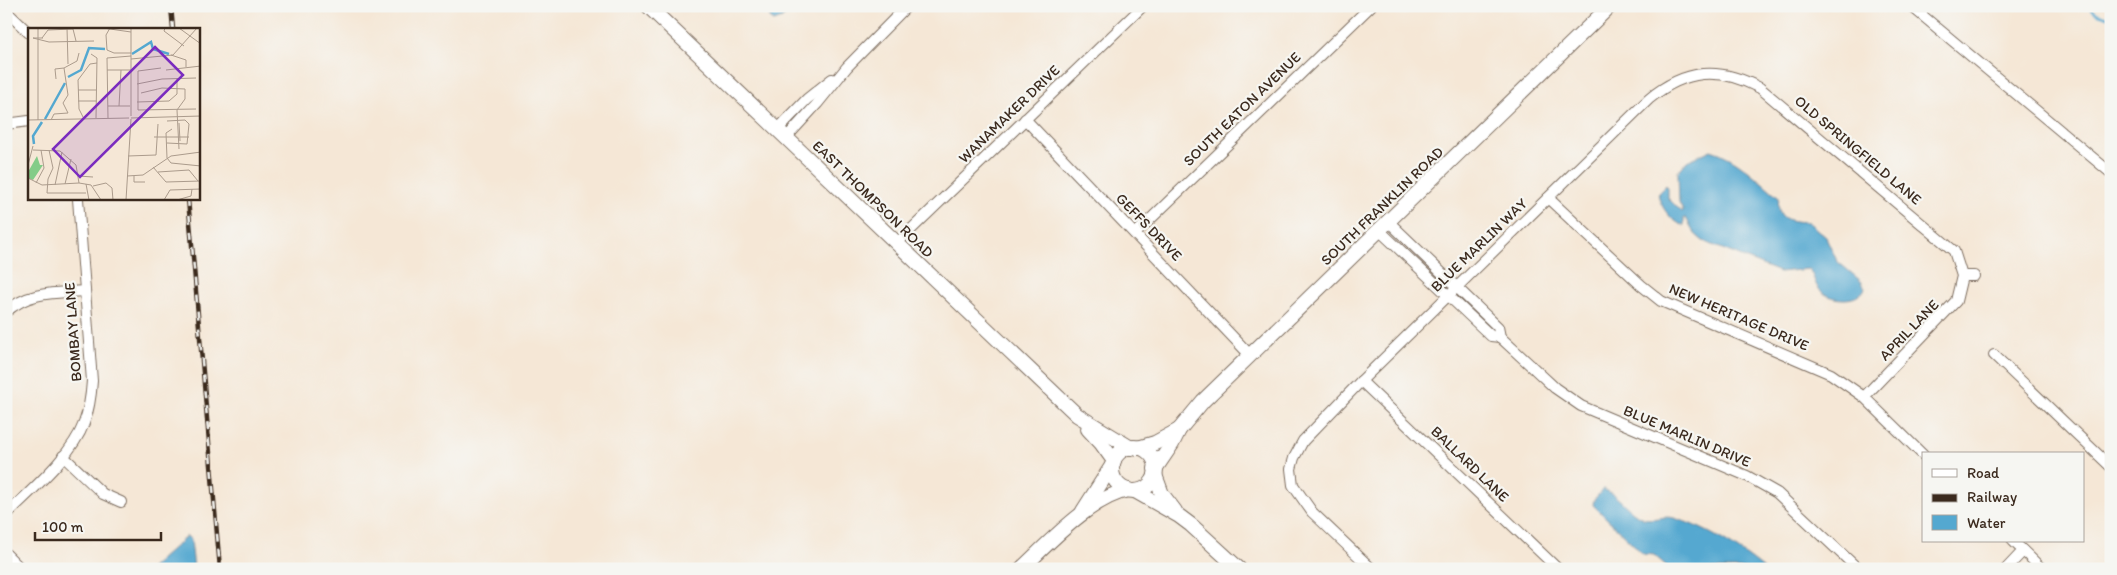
<svg xmlns="http://www.w3.org/2000/svg" width="2117" height="575" viewBox="0 0 2117 575" font-family="Itim,sans-serif">
<style>
.water{fill:#54a8d0;stroke:#486977}
.lines{fill:none;stroke-linecap:round;stroke-linejoin:round}
.stream{stroke:#54a8d0;stroke-width:2.5}
.minor-casing{stroke:#7c6c5e;stroke-width:12}
.secondary-casing{stroke:#7c6c5e;stroke-width:16}
.minor{stroke:#fff;stroke-width:10}
.secondary{stroke:#fff;stroke-width:14}
.rail-casing{stroke:#3b2a1e;stroke-width:4.5}
.rail{stroke:#f6f6f2;stroke-width:2.5;stroke-dasharray:8;stroke-linecap:butt}
.labels{text-anchor:middle;stroke-width:4.5;stroke-linejoin:round;paint-order:stroke}
.street-label{font-size:15px;fill:#3b2a1e;stroke:#f6f6f2}
.inset-river{fill:none;stroke:#54a8d0;stroke-width:2.5}
.inset-road{fill:none;stroke:#ab9b8c;stroke-width:1}
.view{fill:#7b2cbf;fill-opacity:0.15;stroke:#7b2cbf;stroke-width:2.5}
.inset-edge{fill:none;stroke:#3b2a1e;stroke-width:2.5}
</style>
<rect width="100%" height="100%" fill="#f6f6f2"/>
<filter id="ink" filterUnits="userSpaceOnUse"><feTurbulence type="fractalNoise" baseFrequency=".02" numOctaves="2"/><feDisplacementMap in="SourceGraphic" scale="10" xChannelSelector="R" yChannelSelector="G"/><feConvolveMatrix kernelMatrix="1 2 1 2 8 2 1 2 1" color-interpolation-filters="sRGB"/></filter>
<filter id="wash" filterUnits="userSpaceOnUse"><feTurbulence type="fractalNoise" baseFrequency=".0096" numOctaves="4" result="noise"/><feDisplacementMap in="SourceGraphic" scale="20" xChannelSelector="R" yChannelSelector="G"/><feGaussianBlur stdDeviation="1.12" result="paint"/><feColorMatrix in="noise" values="0 0 0 0 0 0 0 0 0 0 0 0 0 0 0 0 0 1.4 0 .05"/><feComposite in="paint" operator="in"/></filter>
<g filter="url(#wash)">
<rect width="100%" height="100%" fill="#f5e7d6"/>
<g class="water">
<path d="M768,6h27l-13,12 -8,3 -4,-3z"/>
<path d="M1711,150c27,8 46,29 68,47 -4,24 11,24 29,25l18,15 11,24 24,20 4,7c-7,16 -36,13 -46,1 -5,-6 -5,-15 -11,-20l-29,3 -76,-31 -8,-7 -9,-16h-2v8c-13,-5 -24,-19 -26,-33l8,-8 2,2v11l14,14 1,-2 -4,-8 -1,-30 9,-11z"/>
<path d="M1603,489c16,6 25,23 40,29 10,3 21,-3 31,0 33,10 63,29 90,51h-94l-16,-14 -11,-1 -50,-49 1,-5z"/>
<path d="M187,536l4,4 3,29h-44z"/>
</g>
<g class="lines">
<path class="stream" d="M2088,6l8,7 15,5"/>
</g>
</g>
<g filter="url(#ink)">
<g class="lines">
<defs>
<g id="minor">
<path d="M1911,6l200,167"/>
<path d="M6,11l23,22"/>
<path d="M1025,119l225,236"/>
<path d="M6,124l23,-3"/>
<path d="M777,130l30,-31 25,-20"/>
<path d="M786,138l31,-34 30,-37 60,-61"/>
<path d="M1548,198l93,87 20,16 170,73 33,23 59,58"/>
<path d="M1380,231l111,105 9,1 -2,-10 -109,-105"/>
<path d="M1135,234l236,-228"/>
<path d="M897,243l246,-237"/>
<path d="M1962,276h12"/>
<path d="M6,312c22,-21 50,-19 79,-21"/>
<path d="M1500,337l55,51 26,18 166,70 30,17 81,76"/>
<path d="M1994,355l117,112"/>
<path d="M1361,381l197,188"/>
<path d="M63,456l40,38 18,8"/>
<path d="M6,515c25,-25 66,-59 78,-92 5,-13 7,-27 8,-42l-14,-182"/>
<path d="M2013,541l29,28"/>
<path d="M6,554l15,15"/>
<path d="M1372,569l-60,-57 -19,-27 -2,-16 3,-11 9,-17 58,-60 288,-282c36,-30 70,-33 111,-11l194,163 8,25 -6,25 -92,96"/>
<path d="M2006,569l17,-18"/>
</g>
<g id="secondary">
<path d="M648,6l429,409 54,33"/>
<path d="M1088,429l13,14 13,18"/>
<circle cx="1134" cy="469" r="22"/>
<path d="M1138,448l17,-5 24,-13"/>
<path d="M1155,469l17,-25 7,-14 24,-29 407,-395"/>
<path d="M1155,475l7,19 13,17"/>
<path d="M1135,491l44,25 12,9 48,44"/>
<path d="M1083,511l30,-47"/>
<path d="M1021,569c29,-27 69,-71 107,-79"/>
</g>
</defs>
<use href="#minor" class="minor-casing"/>
<use href="#secondary" class="secondary-casing"/>
<use href="#minor" class="minor"/>
<use href="#secondary" class="secondary"/>
<defs>
<g id="rail">
<path d="M171,6l2,23"/>
<path d="M188,199l32,370"/>
</g>
</defs>
<use href="#rail" class="rail-casing"/>
<use href="#rail" class="rail"/>
</g>
</g>
<g class="labels">
<g class="street-label">
<text transform="translate(1242 109) rotate(-44)" y="5">SOUTH EATON AVENUE</text>
<text transform="translate(1009 114) rotate(-44)" y="5">WANAMAKER DRIVE</text>
<text transform="translate(1858 150) rotate(40)" y="5">OLD SPRINGFIELD LANE</text>
<text transform="translate(873 199) rotate(44)" y="5">EAST THOMPSON ROAD</text>
<text transform="translate(1382 206) rotate(-44)" y="5">SOUTH FRANKLIN ROAD</text>
<text transform="translate(1149 227) rotate(46)" y="5">GEFFS DRIVE</text>
<text transform="translate(1479 245) rotate(-44)" y="5">BLUE MARLIN WAY</text>
<text transform="translate(1739 317) rotate(23)" y="5">NEW HERITAGE DRIVE</text>
<text transform="translate(1909 330) rotate(-46)" y="5">APRIL LANE</text>
<text transform="translate(73 332) rotate(-94)" y="5">BOMBAY LANE</text>
<text transform="translate(1687 436) rotate(23)" y="5">BLUE MARLIN DRIVE</text>
<text transform="translate(1470 464) rotate(44)" y="5">BALLARD LANE</text>
</g>
</g>
<g transform="translate(28 28)">
<rect width="172" height="172" fill="#f5e7d6"/>
<path d="M9,128l3,9h3l-10,15 -5,-2v-6z" fill="#83cc88"/>
<path class="inset-river" d="M104,26l19,-12 2,7 16,5M40,49l13,-7 8,-22 16,1M17,91l20,-36M6,116l-1,-8 9,-14"/>
<path class="inset-road" d="M10,0v92M39,0l1,36M75,0l28,4M82,0l-4,7 1,15 7,3h17M137,0l-1,3 20,15M151,0l22,16M14,10l6,-8 25,-1 3,12M15,10h-10l16,4 45,-1M63,26l6,4 -1,60M143,27l15,5v7M103,31l42,-4 24,-27M133,40l-23,3v39l58,-1M79,42h24M138,42l35,-4M28,51l-1,-10 9,-1M109,56l25,-5 34,-1M50,62h19M113,65l21,-5 23,1v10l-8,11 2,39M50,73h19M109,74l32,-1 8,-7v-16M80,78h22M91,78l2,-36M103,88v-88M80,90l-1,-60 24,-2M103,90l70,-2M56,91l-5,-10 -1,-29 12,-16 7,-1M0,92l101,-2M23,92l3,-6 14,-1 -5,-10 5,-8 -4,-27 13,-7 2,-8M139,93l18,-1 4,4 -2,20 -20,-1M151,95l1,18M126,109h35M5,122l27,1 16,14 3,18 12,2 10,15M100,128l28,-1 2,-31M139,130l4,5 30,3M139,130l-1,-25 6,-4M0,137l5,-19M125,139l13,15 35,-1M130,144l31,-2 9,11M50,148l15,1M99,148l16,-1 28,-19 30,-4M106,148v6h11M0,150l14,7 37,-2M8,155l8,-15 -3,-18M37,156l6,-25M58,156l3,16M27,157l7,-33M65,158l13,-3 6,5 1,12M19,165l1,-14 5,-11 -4,-18M19,165h39M98,172l5,-81M136,172l6,-10 31,-1M149,172l14,-4 1,-7"/>
<path class="view" d="M127,19l28,28 -103,102 -27,-28z"/>
<rect width="172" height="172" class="inset-edge"/>
</g>
<rect width="2117" height="575" fill="none" stroke="#f6f6f2" stroke-width="25"/>
<rect x="1922" y="452" width="162" height="90" fill="#f6f6f2" stroke="#aba49d"/>
<rect x="1932" y="469" width="25" height="8" fill="#ffffff" stroke="#aba49d"/>
<text x="1967" y="478" font-size="15" fill="#3b2a1e">Road</text>
<rect x="1932" y="494" width="25" height="8" fill="#3b2a1e" stroke="#aba49d"/>
<text x="1967" y="502" font-size="15" fill="#3b2a1e">Railway</text>
<rect x="1932" y="515" width="25" height="15" fill="#54a8d0" stroke="#aba49d"/>
<text x="1967" y="528" font-size="15" fill="#3b2a1e">Water</text>
<path d="M35 532v8h126v-8" fill="none" stroke="#3b2a1e" stroke-width="2.5"/>
<text x="42" y="532" font-size="15" fill="#3b2a1e" stroke="#f6f6f2" stroke-width="4" paint-order="stroke">100 m</text>
</svg>
